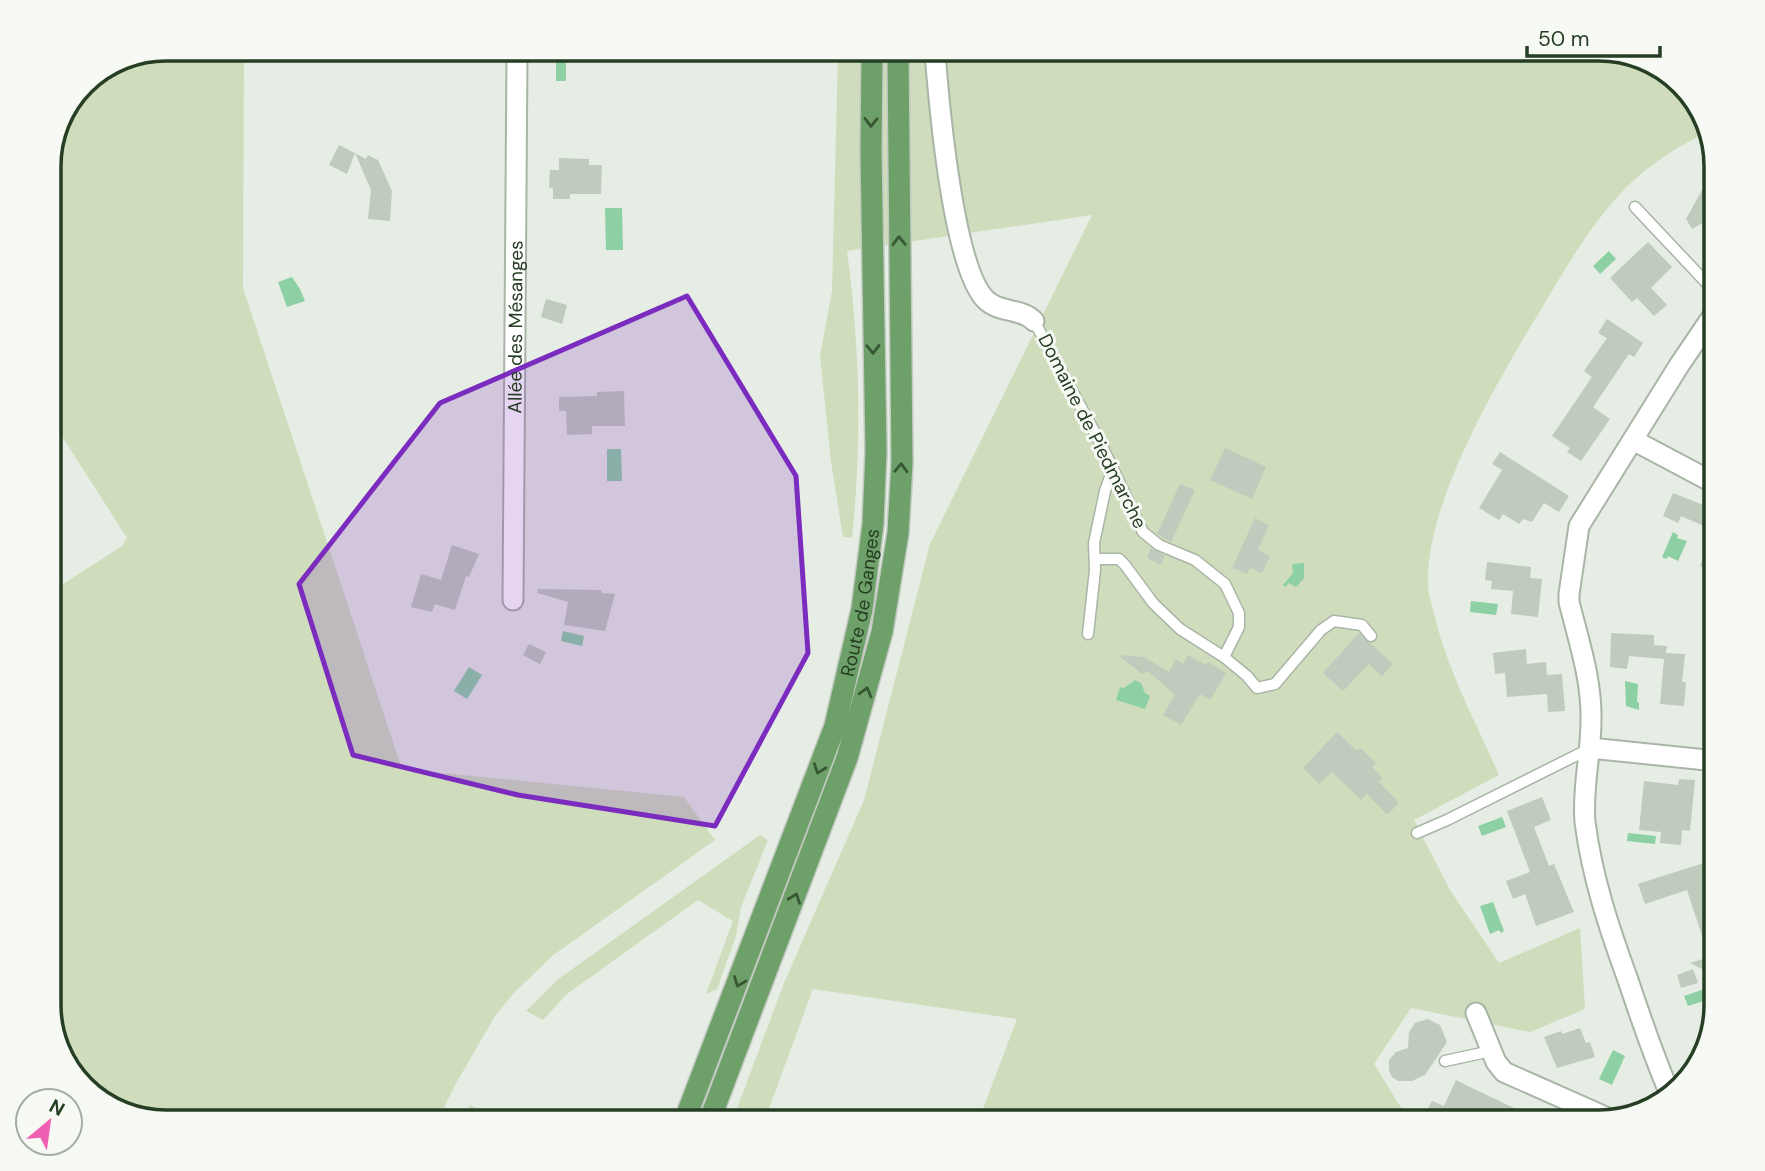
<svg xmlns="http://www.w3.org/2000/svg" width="1765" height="1171" viewBox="0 0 1765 1171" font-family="'DM Sans',sans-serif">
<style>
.green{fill:#cfddbd}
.water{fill:#8dd0a3}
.building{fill:#bfcbbc}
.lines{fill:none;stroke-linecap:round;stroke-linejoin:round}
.lane-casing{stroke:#a9b5a6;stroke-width:13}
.street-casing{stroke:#a9b5a6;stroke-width:23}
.primary-casing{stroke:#c2c9c1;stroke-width:24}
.lane{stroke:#fff;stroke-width:10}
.street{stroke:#fff;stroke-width:19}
.primary{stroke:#6ea169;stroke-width:21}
.oneway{stroke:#385734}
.marked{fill:#7b2cbf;fill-opacity:0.2;stroke:#7b2cbf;stroke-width:5;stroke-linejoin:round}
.labels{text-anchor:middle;stroke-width:6;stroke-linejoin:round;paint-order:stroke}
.street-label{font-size:19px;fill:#263e23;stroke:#f6f9f4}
.rim{fill:none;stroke:#263e23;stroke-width:3.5}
</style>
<rect width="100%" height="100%" fill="#e6ede4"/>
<g class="green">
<path d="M1599,49l65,20 37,39 7,24c-31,14 -64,36 -87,61 -31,33 -55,74 -78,113 -43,71 -119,197 -115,281 1,10 5,21 7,31 14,55 41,105 64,157l-85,45 36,70 49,73 81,-35 5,81 -55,23 -119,-24 -37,56 36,58h-432l39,-103 -204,-30 -49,133h-32l52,-139 80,-183 66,-256 162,-329 -245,36c13,96 15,192 5,287l-9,-1 -12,-75 -11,-106 12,-65 6,-237z"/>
<path d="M244,57l-1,231 159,481 282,28 31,43 -163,116 -39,38 -18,22 -41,71 -17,35h-271l-65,-20 -37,-39 -15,-51v-419l73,-47 5,-8 -78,-122v-257l35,-76 38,-25z"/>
<path d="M760,835l8,5 -27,67 -5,29 -19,53 -11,5 27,-73 -35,-21 -131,94 -24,26 -17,-9 31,-31z"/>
<path d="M470,1105l16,8 -5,9h-18z"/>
</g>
<g class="water">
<rect x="556" y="61" width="10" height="20"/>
<path d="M605,208h17l1,42h-17z"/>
<path d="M1609,251l7,8 -16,15 -7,-8z"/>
<path d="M292,277l8,12 5,12 -18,6 -9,-25z"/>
<path d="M607,449h14l1,32h-15z"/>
<path d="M1673,532l5,3 -1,3 10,3 -9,20 -10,-5 -1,3 -5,-2z"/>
<path d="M1304,563v15l-8,9 -7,-4 -4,4 -2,-2 10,-12 -1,-9z"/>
<path d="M1471,601l27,3 -2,11 -26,-3z"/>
<path d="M563,631l21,5 -2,10 -21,-5z"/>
<path d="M469,667l13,8 -15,24 -13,-8z"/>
<path d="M1135,680l6,3 4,10 5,3 -5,13 -29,-9 4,-13 4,1z"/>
<path d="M1625,681l13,3 -1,18 2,1v7l-13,-4z"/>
<path d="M1502,817l4,10 -24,9 -4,-10z"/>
<path d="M1628,833l28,3 -1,8 -28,-3z"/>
<path d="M1493,902l11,29 -3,2 -2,-3 -9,4 -10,-28z"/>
<path d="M1713,986l3,11 -28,9 -4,-10z"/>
<path d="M1613,1050l12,6 -13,29 -13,-6z"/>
</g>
<g class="building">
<path d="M339,145l16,8 -8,21 -18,-9z"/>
<path d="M355,153l11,6 2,-4 10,5 14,31 -2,30 -22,-2 3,-29z"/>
<path d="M559,158l30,1v6h13l-1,29h-31v5h-17v-11h-4l1,-18h9z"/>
<path d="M1702,190l14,12v24l-8,-6 -16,9 -6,-10z"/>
<path d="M1648,242l24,25 -21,21 16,17 -13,11 -17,-18 -5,4 -22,-24z"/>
<path d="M546,299l21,6 -5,19 -21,-7z"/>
<path d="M1607,319l36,24 -9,14 -5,-3 -36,53 17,12 -29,42 -14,-9 3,-4 -18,-12 40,-59 -8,-6 23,-33 -9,-5z"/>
<path d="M624,391l1,35h-33v8l-25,1 -1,-24h-7v-14l38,-1v-4z"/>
<path d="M1225,448l41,19 -14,32 -42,-19z"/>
<path d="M1500,452l69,44 -10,16 -15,-9 -12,19 -9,-3 -4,5 -16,-10 -4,6 -20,-12 23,-38 -10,-6z"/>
<path d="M1180,484l15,6 -24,52 -14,-8z"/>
<path d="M1673,493l43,17v63l-16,-7 15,-35 -34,-15 -3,7 -15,-7z"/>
<path d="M1255,518l14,7 -11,25 12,6 -8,17 -12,-5 -3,6 -15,-6z"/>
<path d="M452,545l27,9 -10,23 -3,-1 -11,34 -20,-6 -3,8 -21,-5 10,-33 20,6z"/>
<path d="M1151,548l14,8 -4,9 -14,-7z"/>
<path d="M1487,562l44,5 -1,11 12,1 -4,38 -27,-3 2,-23 -22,-2 1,-8 -7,-1z"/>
<path d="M538,589l63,1 1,3 13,1 -10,37 -41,-6 4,-23 -31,-9z"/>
<path d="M1359,633l34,31 -11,12 -13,-12 -26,27 -20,-18z"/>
<path d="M1611,633l43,2v10l13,1 -1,7 19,1 -3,28h4l-2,24 -24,-2 4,-45 -35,-3 -2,13 -17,-2z"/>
<path d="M529,644l17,8 -6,12 -17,-9z"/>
<path d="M1526,649l1,15 19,-2 1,13 15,-1 3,37 -17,1 -1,-18 -40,3 -2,-24 -10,1 -2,-21z"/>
<path d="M1118,655l26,2 25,15 7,-13 7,5 5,-9 18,10 2,-3 18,11 -16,27 -10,-6 -19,31 -18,-10 12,-20 -27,-24 -6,3z"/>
<path d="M1337,732l20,19 3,-3 16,15 -4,4 11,12 -4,3 20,21 -12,12 -20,-21 -6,6 -29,-28 -13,12 -16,-16z"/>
<path d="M1679,779l16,1 -5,51 -8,-1 -1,15 -21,-2 1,-11 -22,-2 5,-49 34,4z"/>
<path d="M1542,797l9,23 -17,7 15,39 5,-2 20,48 -38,14 -11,-32 -12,5 -7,-18 24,-9 -23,-61z"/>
<path d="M1716,859v117l-26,-13 19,-6 -22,-67 -42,14 -7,-20z"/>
<path d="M1693,969l5,14 -17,5 -4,-13z"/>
<path d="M1428,1019l12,6 7,17 -22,33 -13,6h-14l-6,-4 -3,-7v-10l7,-8 12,-4 1,-16 6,-9z"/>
<path d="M1580,1028l6,15 4,-1 5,15 -38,11 -13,-31 17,-6 1,3z"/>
<path d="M1456,1080l14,7 73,35h-101l-17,-8 7,-13 12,5z"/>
</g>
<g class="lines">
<defs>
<g id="lane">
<path d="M1635,207l81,86"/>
<path d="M1034,321l66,121 43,90 16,13 36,15 30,24 14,29v14l-15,30 -44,-28 -27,-26 -28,-38 -6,-6h-24"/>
<path d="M1088,634l7,-64 -1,-27 11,-52 8,-22"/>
<path d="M1224,657l23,19 10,12 18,-4 46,-54 13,-9 28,4 9,11"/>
<path d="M1417,833l30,-13 142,-71"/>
<path d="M1445,1061l46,-10"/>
</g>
<g id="street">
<path d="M935,53c4,50 18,215 51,247 13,13 36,8 48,21"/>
<path d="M1633,440l83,44"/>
<path id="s1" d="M513,600l4,-545"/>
<path d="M1590,748l126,13"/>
<path d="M1476,1013l20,49 8,10 106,47"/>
<path d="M1670,1094c-16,-37 -29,-75 -42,-114 -19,-52 -36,-103 -43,-158 -3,-34 6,-67 6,-101 1,-41 -12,-79 -22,-119v-8l10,-68 101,-162 36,-53"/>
</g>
<g id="primary">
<path id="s2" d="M684,1122l151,-396 27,-117 11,-85 3,-73 -5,-300 1,-98"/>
<path d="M709,1122l138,-364 35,-126 16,-99 4,-70 -4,-410"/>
</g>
</defs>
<use href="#lane" class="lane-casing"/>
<use href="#street" class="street-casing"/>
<use href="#primary" class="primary-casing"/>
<use href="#lane" class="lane"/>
<use href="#street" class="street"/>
<use href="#primary" class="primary"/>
</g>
<defs><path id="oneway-chevron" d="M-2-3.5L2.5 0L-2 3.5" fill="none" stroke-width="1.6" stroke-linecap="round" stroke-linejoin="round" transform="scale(1.75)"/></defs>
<g class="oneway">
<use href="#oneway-chevron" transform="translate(871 122) rotate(91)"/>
<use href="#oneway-chevron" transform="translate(899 241) rotate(-91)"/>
<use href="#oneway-chevron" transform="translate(873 349) rotate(89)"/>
<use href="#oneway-chevron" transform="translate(901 468) rotate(-88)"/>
<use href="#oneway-chevron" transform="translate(866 692) rotate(-75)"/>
<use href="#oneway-chevron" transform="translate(819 769) rotate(110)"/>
<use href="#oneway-chevron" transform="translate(795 898) rotate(-70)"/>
<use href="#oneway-chevron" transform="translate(739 982) rotate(111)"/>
</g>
<path class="marked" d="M687,296l109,180 12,177 -93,173 -197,-31 -165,-40 -54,-171 141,-181z"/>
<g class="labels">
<g class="street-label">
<text dy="7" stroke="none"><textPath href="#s1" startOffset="273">Allée des Mésanges</textPath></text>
<text transform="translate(1093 431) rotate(63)" y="7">Domaine de Piedmarche</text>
<text dy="7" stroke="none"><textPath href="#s2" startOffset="550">Route de Ganges</textPath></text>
</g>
</g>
<path d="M0 0H1765V1171H0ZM166 61H1599A105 105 0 0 1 1704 166V1005A105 105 0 0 1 1599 1110H166A105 105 0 0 1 61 1005V166A105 105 0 0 1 166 61Z" fill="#f6f9f4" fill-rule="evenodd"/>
<path class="rim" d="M166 61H1599A105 105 0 0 1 1704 166V1005A105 105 0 0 1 1599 1110H166A105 105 0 0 1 61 1005V166A105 105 0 0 1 166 61Z"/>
<g transform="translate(49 1122) rotate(29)"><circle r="33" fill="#f6f9f4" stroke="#a3aea0" stroke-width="2"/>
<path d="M0-5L12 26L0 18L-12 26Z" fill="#ef60b2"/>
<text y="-10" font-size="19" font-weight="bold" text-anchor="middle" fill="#263e23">N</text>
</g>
<path d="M1527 46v10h133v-10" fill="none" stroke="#263e23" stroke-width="3.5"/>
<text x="1538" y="46" font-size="21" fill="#263e23" stroke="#f6f9f4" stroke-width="5" paint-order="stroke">50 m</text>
</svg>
